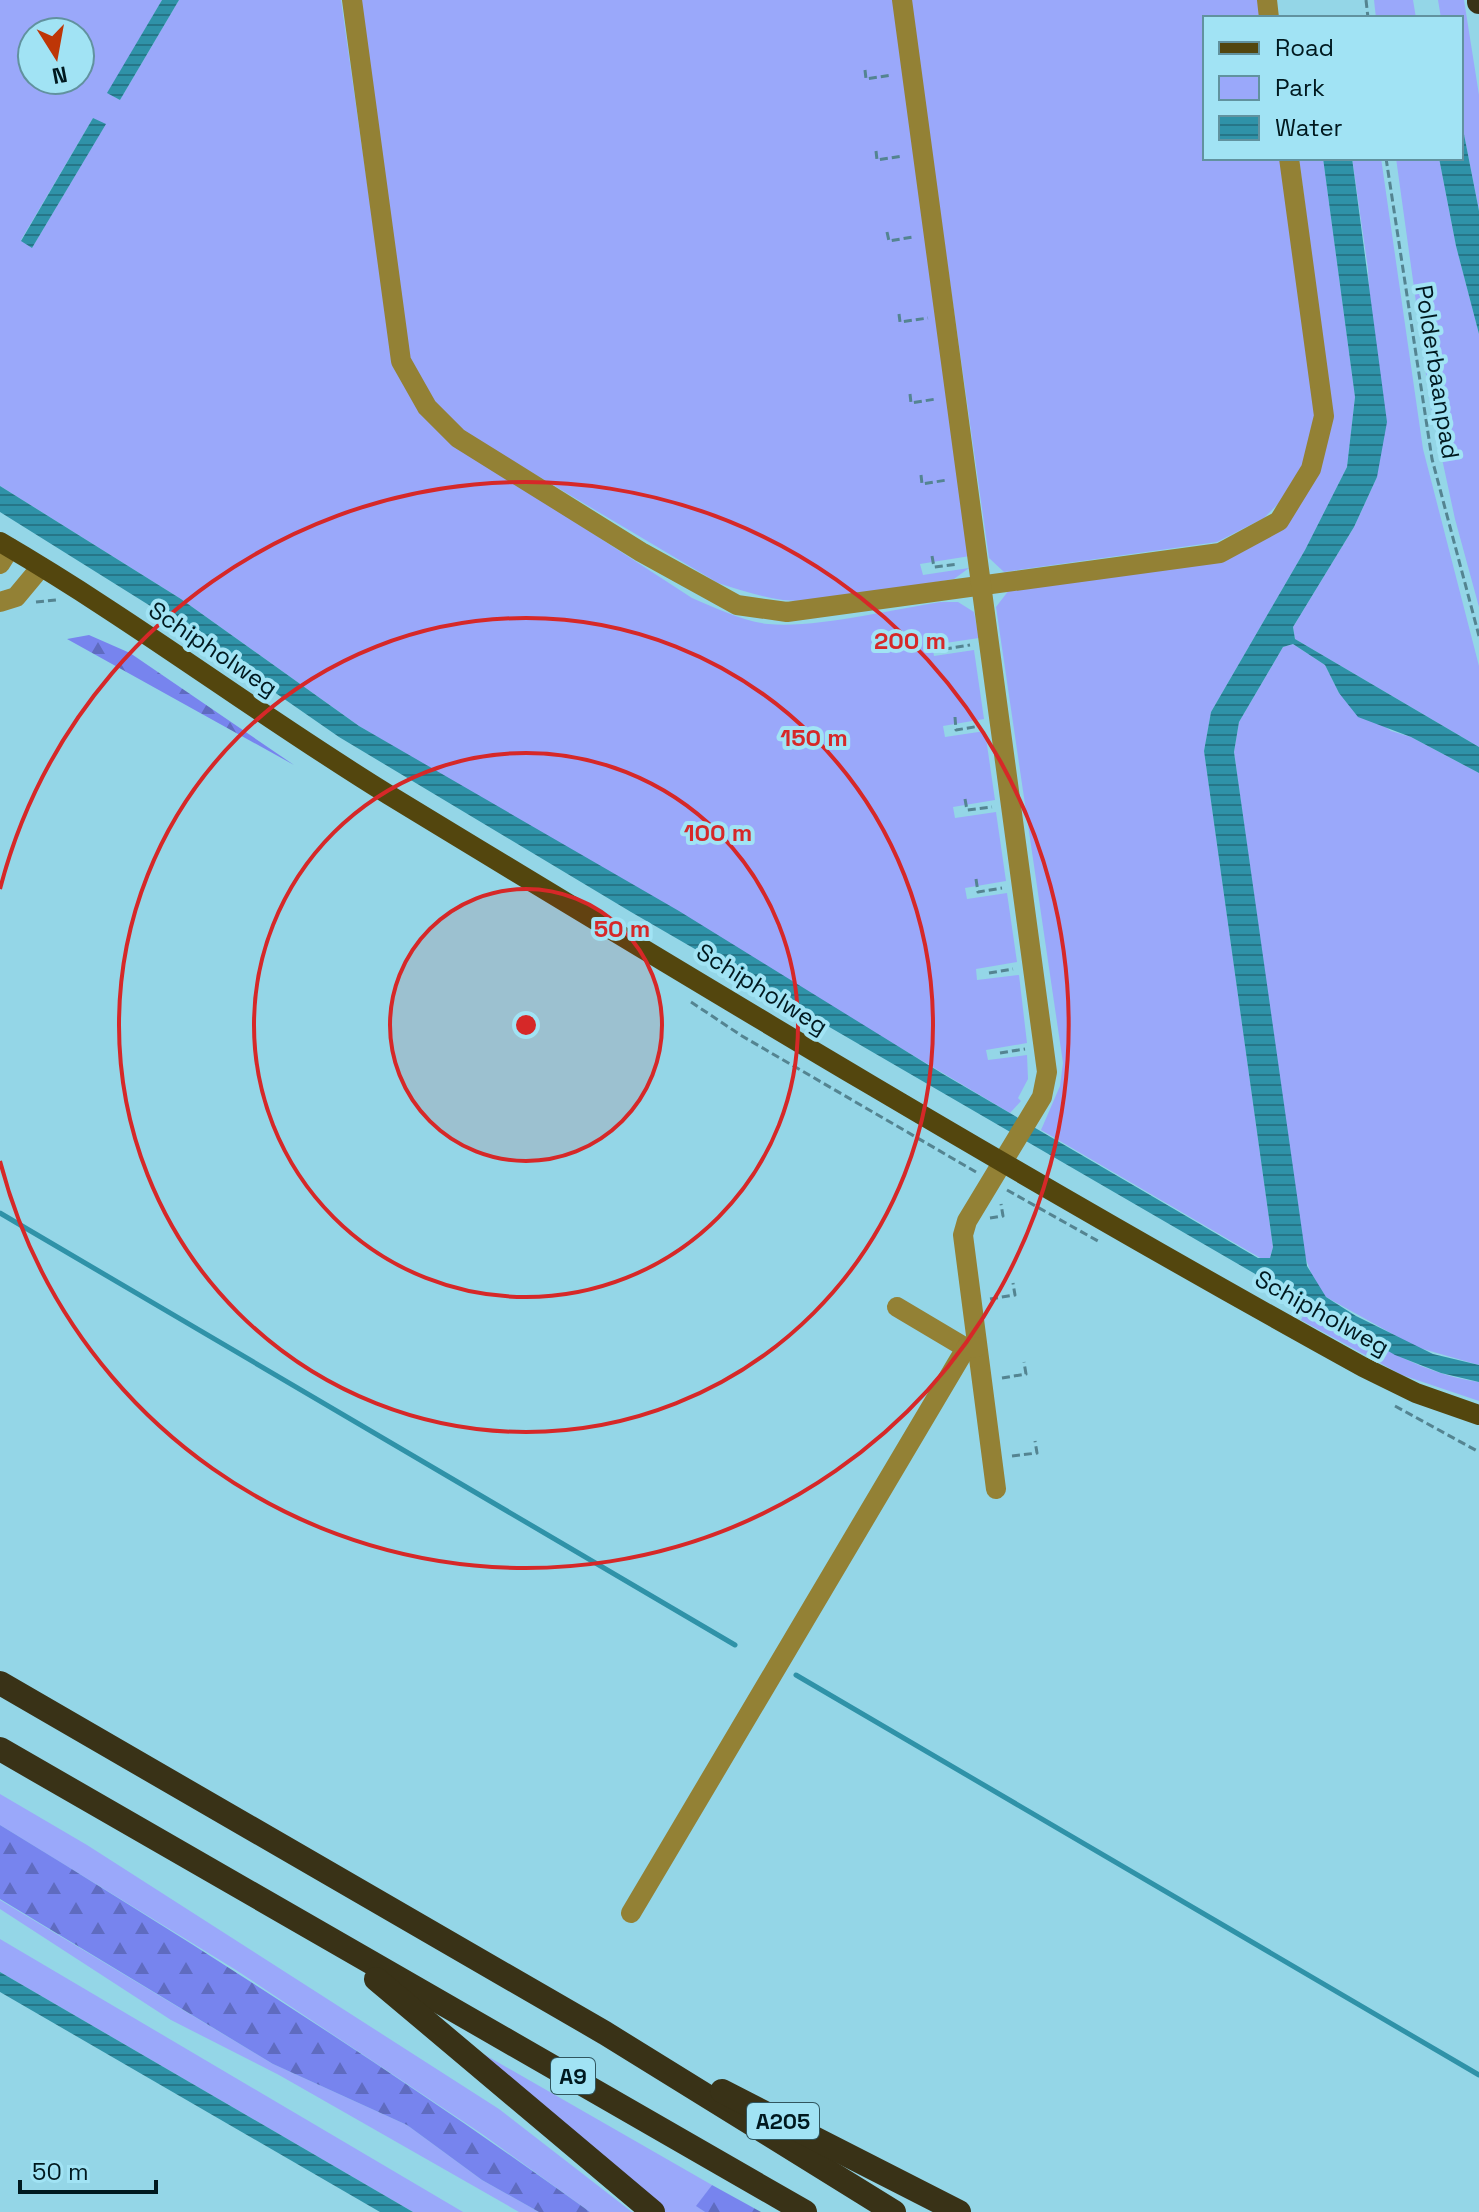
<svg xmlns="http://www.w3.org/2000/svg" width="1479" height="2212" viewBox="0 0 1479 2212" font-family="'Space Grotesk',sans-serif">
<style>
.green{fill:#9aa8fa;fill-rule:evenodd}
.forest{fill:url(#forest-firs)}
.water{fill:url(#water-rules)}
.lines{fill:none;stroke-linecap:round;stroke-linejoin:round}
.stream{stroke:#2f92a8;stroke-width:5}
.path{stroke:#548491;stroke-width:3;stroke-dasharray:8 4;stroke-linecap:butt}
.minor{stroke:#938135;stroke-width:20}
.major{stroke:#53460e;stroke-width:20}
.highway{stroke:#393217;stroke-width:24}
.ring{fill:none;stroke:#d62828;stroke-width:4}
.labels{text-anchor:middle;stroke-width:8;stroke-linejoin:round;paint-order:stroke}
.shield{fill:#a1e3f4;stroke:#30565f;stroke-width:2}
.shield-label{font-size:22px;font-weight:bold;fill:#00191f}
.street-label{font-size:24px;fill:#00191f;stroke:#a1e3f4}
.centre{fill:#d62828;stroke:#a1e3f4;stroke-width:4}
.ring-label{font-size:24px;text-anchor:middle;font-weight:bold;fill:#d62828;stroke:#a1e3f4;stroke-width:8;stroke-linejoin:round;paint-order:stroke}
</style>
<defs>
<pattern id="forest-firs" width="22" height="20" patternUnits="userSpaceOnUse" patternTransform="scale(2)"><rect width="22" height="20" fill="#7784ee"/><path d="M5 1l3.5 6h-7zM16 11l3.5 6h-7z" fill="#5f6bc0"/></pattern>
<pattern id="water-rules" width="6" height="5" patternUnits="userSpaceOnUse" patternTransform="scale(2)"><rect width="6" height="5" fill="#2f92a8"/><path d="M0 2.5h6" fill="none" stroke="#267688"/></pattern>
</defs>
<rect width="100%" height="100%" fill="#94d6e7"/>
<g class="green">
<path d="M0,0h162l-54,93 12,7 59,-100h162l49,344 59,96 243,158c24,10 50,23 76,26 45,5 126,-15 173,-22h17l16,10 5,26 -47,7 2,11 40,-6 10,69 -41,7 2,11 40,-6 10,69 -42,7 2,11 41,-6 10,69 -41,7 2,11 40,-6 10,69 -41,7 1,11 42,-5 8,68 -41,7 2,10 39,-5 1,24 -10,19 3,3 -11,12 -651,-387 -178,-127 -181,-113zM32,32h48v48h-48zM93,118l12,7 -73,123 -11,-8z"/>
<path d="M359,0h534l77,556 -50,8 3,11 46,-7 -15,11c-46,7 -127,26 -171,21 -22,-3 -43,-10 -65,-17l-251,-149 -32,-31 -27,-43z"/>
<path d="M910,0h350l3,18h-58v140h77l31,224 2,46 -11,39 -18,29 -22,22 -47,24 -213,30 -15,-14z"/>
<path d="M1374,0h39l3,18h-40z"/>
<path d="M1438,0h26l15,95v116l-18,-92v-101h-20z"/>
<path d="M1299,158h24l32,239 -8,70 -42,83 -94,162 -7,39 69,496 -3,11 -8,1 -221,-129 19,-44 3,-23 -67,-456 13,-17 249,-50 74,-124z"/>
<path d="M1352,158h29l42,291 56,217v81l-184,-108 -2,-12 61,-100 23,-50 -9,-208z"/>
<path d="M1396,158h43l17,88 23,88v273l-24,-88 -25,-116z"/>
<path d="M1293,644l32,21 14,28 52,38 20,6 68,36v592l-63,-18 -90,-50 -11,-13 -12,-33 -69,-499 5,-30 44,-75z"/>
<path d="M1308,1305c54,31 108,68 171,77v19l-77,-26 -101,-55z"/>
<path d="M0,1794l87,51 412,264 133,103h-42l-108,-78 -246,-164 -236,-145z"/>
<path d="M0,1900l273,164 134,61 75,55 57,32h-20l-240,-137 -108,-55 -171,-111z"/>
<path d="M0,1939l463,273h-50l-413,-240z"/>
<path d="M445,2032l267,153 -15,21 8,6h-44z"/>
</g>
<g class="forest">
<path d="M89,635l41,18 164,112 -227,-126z"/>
<path d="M0,1825c201,123 399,249 590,387h-51l-57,-32 -75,-55 -134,-61 -273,-165z"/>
<path d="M712,2185l49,27h-56l-9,-6z"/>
</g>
<g class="water">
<path d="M162,0h17l-59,100 -13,-7z"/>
<path d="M93,118l13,6 -74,124 -11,-7z"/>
<path d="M1461,119l18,92v123l-23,-88 -17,-88h22z"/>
<path d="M1323,158h29l35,264 -10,55 -23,50 -61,100 2,12 184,108v26l-68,-36 -53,-20 -19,-24 -14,-28 -32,-21 -10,3 -44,75 -5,30 73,514 19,31 30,19 77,38 46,11v17l-38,-9 -46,-18 -764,-443 -292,-175 -187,-130 -152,-95v-26l181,113 178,127 320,185 264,163 315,184h12l3,-11 -69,-496 7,-39 94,-162 42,-83 8,-70z"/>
<path d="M0,1972l413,240h-33l-380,-220z"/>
</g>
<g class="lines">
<g class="stream">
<path d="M0,1213l735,432"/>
<path d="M796,1675l683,400"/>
</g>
<g class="path">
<path d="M1366,0l2,18"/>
<path d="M865,70l1,9 26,-4"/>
<path d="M876,151l1,9 26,-4"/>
<path d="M1386,158l46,301 47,177"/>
<path d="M887,232l2,9 24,-4"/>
<path d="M899,314l1,8 28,-4"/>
<path d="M910,394l1,9 25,-4"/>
<path d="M921,475l1,9 25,-4"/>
<path d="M932,556l2,11 24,-3"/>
<path d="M36,602l20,-2"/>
<path d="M943,636l2,13 25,-4"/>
<path d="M955,717l1,13 24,-4"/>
<path d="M965,799l2,11 25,-3"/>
<path d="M976,879l2,13 24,-4"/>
<path d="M989,973l24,-4"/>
<path d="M691,1002l51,34 234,136"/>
<path d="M1000,1053l25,-4"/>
<path d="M1007,1190l91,51"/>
<path d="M990,1218l13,-2 -2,-12"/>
<path d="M990,1299l25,-4 -2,-12"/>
<path d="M1002,1378l24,-4 -2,-12"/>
<path d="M1395,1406l84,46"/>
<path d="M1012,1456l25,-3 -2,-12"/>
</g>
<g class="minor">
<path d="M352,0l49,361 26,46 31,31 183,114 96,53 50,7 433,-59 59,-32 32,-52 13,-53 -35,-258"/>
<path d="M902,0l145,1072 -5,25 -75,124 -4,14 33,254"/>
<path d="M1267,0l2,18"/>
<path d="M0,564l10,-16"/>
<path d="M0,602l16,-5 25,-30"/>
<path d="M897,1307l69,41"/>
<path d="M631,1913l335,-565 11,-1"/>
</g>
<path class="major" d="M0,542c134,78 257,172 389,253 322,196 644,390 974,572l53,26 63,22"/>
<g class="highway">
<path d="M1479,0v2"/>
<path d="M0,1683l605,350 289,179"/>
<path d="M0,1749l805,463"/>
<path d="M376,1979l277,233"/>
<path d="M722,2091l237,121"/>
</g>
</g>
<circle cx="526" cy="1025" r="136" fill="#d62828" fill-opacity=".12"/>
<g class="ring">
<circle cx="526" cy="1025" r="136"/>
<circle cx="526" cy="1025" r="272"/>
<circle cx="526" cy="1025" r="407"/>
<path d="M0 889A543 543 0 1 1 0 1161"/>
</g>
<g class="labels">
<g class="shield">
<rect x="551" y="2058" width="44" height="36" rx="6"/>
<rect x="747" y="2103" width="72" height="36" rx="6"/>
</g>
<g class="shield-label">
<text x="573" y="2084">A9</text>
<text x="783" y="2129">A205</text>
</g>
<g class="street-label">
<text transform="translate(1437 372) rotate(81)" y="8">Polderbaanpad</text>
<text transform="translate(213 649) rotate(34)" y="8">Schipholweg</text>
<text transform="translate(762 989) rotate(32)" y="8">Schipholweg</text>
<text transform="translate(1322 1313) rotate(29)" y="8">Schipholweg</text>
</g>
</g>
<circle cx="526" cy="1025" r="12" class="centre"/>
<g class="ring-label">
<text x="910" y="649">200 m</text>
<text x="814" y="746">150 m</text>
<text x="718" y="841">100 m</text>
<text x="622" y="937">50 m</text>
</g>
<rect x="1203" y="16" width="260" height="144" fill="#a1e3f4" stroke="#61929f" stroke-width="2"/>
<rect x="1219" y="42" width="40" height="12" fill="#53460e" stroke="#61929f" stroke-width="2"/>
<text x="1275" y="56" font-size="24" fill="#00191f">Road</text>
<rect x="1219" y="76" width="40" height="24" fill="#9aa8fa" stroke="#61929f" stroke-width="2"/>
<text x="1275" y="96" font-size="24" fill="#00191f">Park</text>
<rect x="1219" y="116" width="40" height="24" fill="url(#water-rules)" stroke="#61929f" stroke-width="2"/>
<text x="1275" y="136" font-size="24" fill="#00191f">Water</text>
<g transform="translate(56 56) rotate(169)"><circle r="38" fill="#a1e3f4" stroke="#61929f" stroke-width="2"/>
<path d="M0-6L14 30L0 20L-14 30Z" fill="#be3607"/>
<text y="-12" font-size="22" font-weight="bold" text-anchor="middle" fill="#00191f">N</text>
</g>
<path d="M20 2180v12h136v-12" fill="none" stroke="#00191f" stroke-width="4"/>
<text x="32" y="2180" font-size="24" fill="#00191f" stroke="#a1e3f4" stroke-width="6" paint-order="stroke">50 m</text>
</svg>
